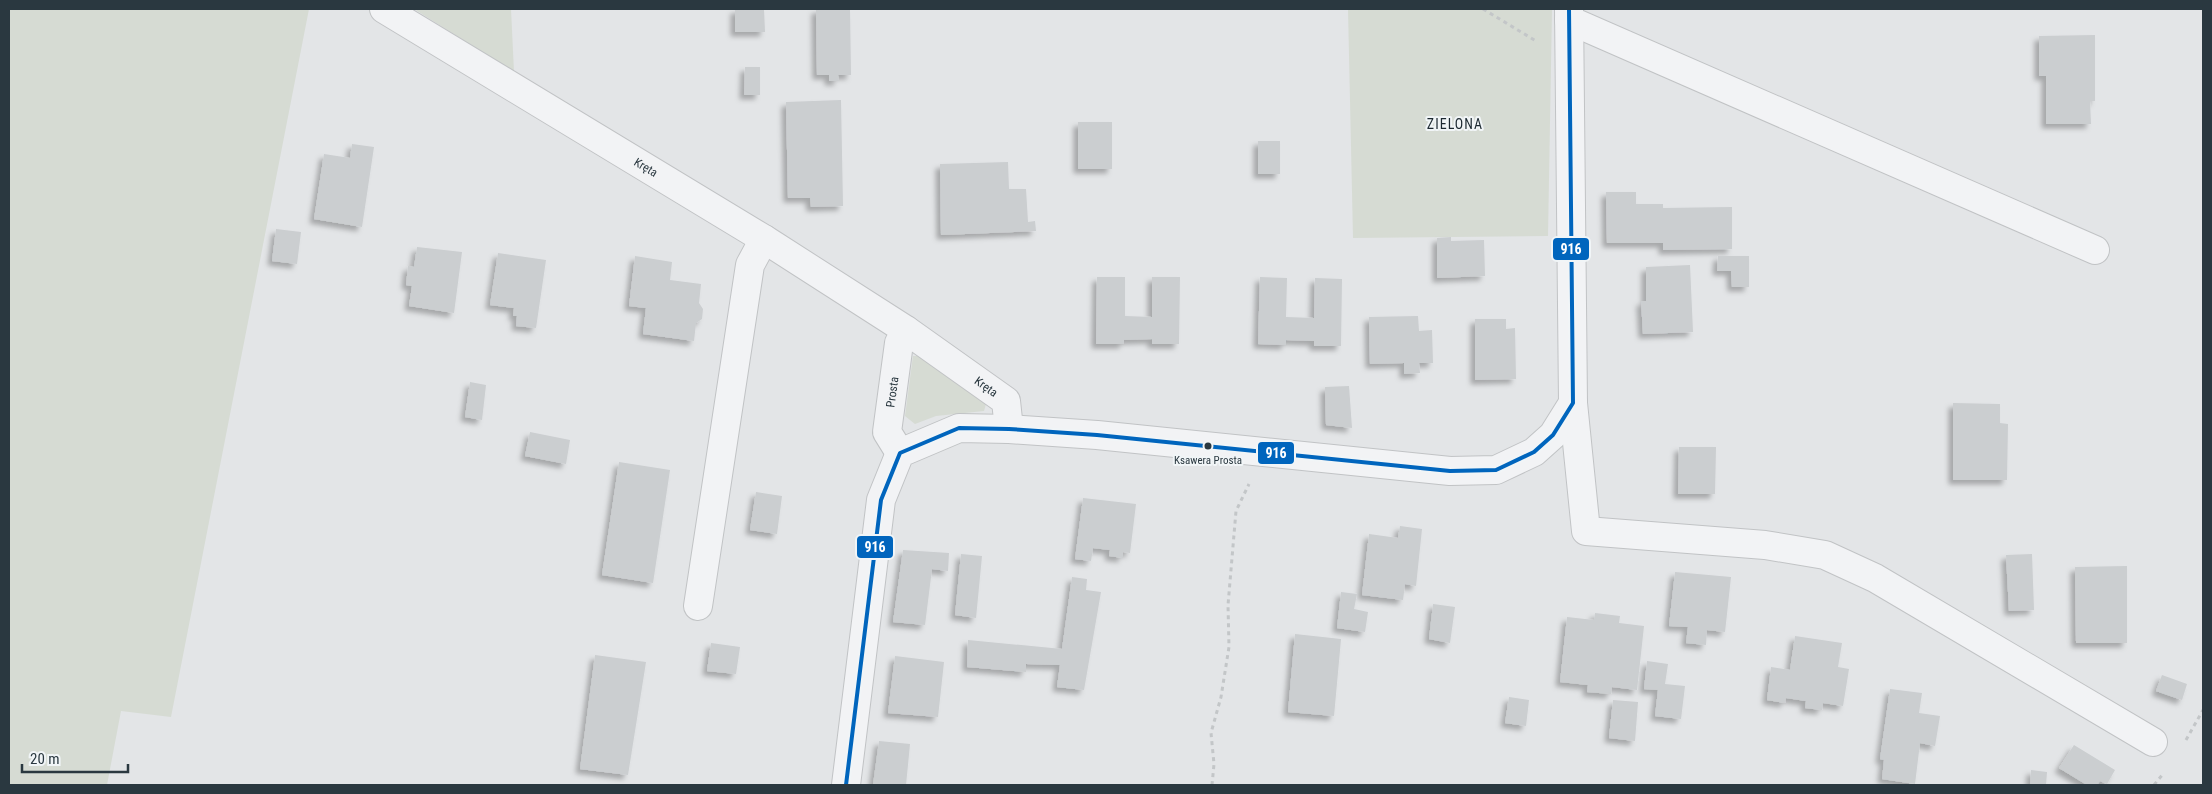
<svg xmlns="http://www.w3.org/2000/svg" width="2212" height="794" viewBox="0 0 2212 794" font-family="'Roboto Condensed',sans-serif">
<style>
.green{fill:#d6dbd3}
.building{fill:#cbced0;filter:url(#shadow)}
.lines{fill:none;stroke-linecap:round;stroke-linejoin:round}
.minor-casing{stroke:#c1c3c5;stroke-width:30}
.path{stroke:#c3c6c8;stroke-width:3;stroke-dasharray:4 4;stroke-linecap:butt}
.minor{stroke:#f2f3f5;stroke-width:28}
.bus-1-casing{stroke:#f1f5f7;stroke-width:8}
.bus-1{stroke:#0065bd;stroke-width:4}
.bus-dot{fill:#2a3840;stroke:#f1f5f7;stroke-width:2}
.labels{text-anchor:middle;stroke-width:4;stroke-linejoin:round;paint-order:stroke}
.bus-label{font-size:11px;fill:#2a3840;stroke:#f1f5f7}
.street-label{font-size:12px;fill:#2a3840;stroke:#f1f5f7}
.neighbourhood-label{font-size:14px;letter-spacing:1px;fill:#1c2931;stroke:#f1f5f7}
.line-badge{stroke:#f1f5f7;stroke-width:2}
.badge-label{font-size:14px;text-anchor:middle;font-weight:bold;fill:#fff}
</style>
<defs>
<filter id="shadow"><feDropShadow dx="-4.5" dy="4.5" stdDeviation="2.5" flood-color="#0004"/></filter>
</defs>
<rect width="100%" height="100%" fill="#e3e5e7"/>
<g class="green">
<path d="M9,9h300l-138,708 -50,-6 -14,74h-98z"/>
<path d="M414,9h97l3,63z"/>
<path d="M1348,9h204l-4,227 -195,2z"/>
<path d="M913,356h6l67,48 -2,7 -48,5 -21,8 -10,-8z"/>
</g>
<g class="building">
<path d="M735,9h29l1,23h-30z"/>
<path d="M816,9h34l1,66h-13l1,6h-10v-6h-12z"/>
<path d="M2095,35v66h-5l1,23h-45v-48h-7v-40z"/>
<path d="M745,67h15v28h-16z"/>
<path d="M841,100l2,106 -32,1 -1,-9h-22l-2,-96z"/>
<rect x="1078" y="122" width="34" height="47"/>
<rect x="1258" y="141" width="22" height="33"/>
<path d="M352,144l22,3 -12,80 -48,-8 10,-65 26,4z"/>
<path d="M1008,162l1,27h17l2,33 7,-1 1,10 -95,4 -1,-71z"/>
<path d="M1606,192h30v12h27v4l69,-1v42l-69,1v-7h-56z"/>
<path d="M276,229l25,3 -4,32 -25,-3z"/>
<path d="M1451,237v4l33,-1 1,36 -48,2v-40z"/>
<path d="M417,247l45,5 -8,61 -45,-7 3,-20 -6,-1 2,-19 6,1z"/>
<path d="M498,253l48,7 -10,68 -20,-2 1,-10h-4l1,-8 -24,-3z"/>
<path d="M635,256l37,6 -2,18 31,4 -2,19 4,6 -1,10 -6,4 -2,18 -51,-7 3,-26 -17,-2z"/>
<path d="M1718,256h31v31h-17l-1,-16h-14z"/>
<path d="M1690,265l3,67 -50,2 -2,-33h5v-34z"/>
<path d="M1097,277h28v39l27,1v-40h28l-1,67h-27v-5l-28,1v4h-28z"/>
<path d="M1260,277l27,1 -1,39 28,1 1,-40 27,1 -1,67h-27v-5l-28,-1v5l-28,-1z"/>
<path d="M1418,316l1,15 13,-1 1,33h-14l1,10 -16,1v-11l-34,1 -1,-47z"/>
<path d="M1475,319h31v10l9,-1 1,51 -41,1z"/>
<path d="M470,382l16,3 -4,35 -17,-3z"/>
<path d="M1349,386l3,42 -26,-3 -1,-38z"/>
<path d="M1953,403l47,1v19l8,1 -1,56h-54z"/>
<path d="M530,432l40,8 -4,24 -41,-8z"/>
<path d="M1679,447h37l-1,47h-37z"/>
<path d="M619,462l51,8 -17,113 -51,-8z"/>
<path d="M756,492l26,4 -5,38 -27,-4z"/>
<path d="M1083,498l53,6 -6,49 -7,-1v6l-14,-2 1,-6 -17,-2 -2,13 -16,-2z"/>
<path d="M1400,526l22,3 -6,57 -11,-2 -2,16 -41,-5 7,-61 29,4z"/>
<path d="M903,550l46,3 -1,18 -16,-2 -7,56 -32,-3z"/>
<path d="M961,554l21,2 -6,62 -21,-3z"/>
<path d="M2032,554l2,56 -25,1 -3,-56z"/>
<path d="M2127,566v77h-51l-1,-76z"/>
<path d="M1675,572l56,5 -6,55 -18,-2 -1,15 -20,-2 2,-16 -19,-1z"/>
<path d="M1072,577l15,2 -1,11 15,2 -17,98 -27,-3 3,-22 -34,-1v8l-59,-5 1,-27 94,9z"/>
<path d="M1341,592l16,2 -3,15 14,3 -3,20 -28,-4z"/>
<path d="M1433,604l22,3 -5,36 -21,-4z"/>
<path d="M1595,613l25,3 -1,7 25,3 -7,64 -25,-3 -1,7 -24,-2 1,-7 -28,-3 7,-65 27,3z"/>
<path d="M1295,634l46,5 -7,77 -46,-4z"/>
<path d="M1795,636l47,7 -4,24 11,2 -6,37 -20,-3 -1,7 -17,-2 1,-7 -20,-3 -1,5 -18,-3 4,-33 19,3z"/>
<path d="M711,643l29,4 -4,27 -29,-3z"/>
<path d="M595,655l51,7 -18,113 -48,-6z"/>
<path d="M895,656l49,6 -6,55 -50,-4z"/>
<path d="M1647,661l21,3 -3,20 20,2 -4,33 -26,-3 3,-26 -14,-1z"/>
<path d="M2162,675l25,9 -5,16 -26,-9z"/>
<path d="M1890,689l32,4 -3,20 21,3 -5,30 -15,-3 -5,41 -33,-5 2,-19 -4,-1z"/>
<path d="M1509,697l20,3 -3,26 -21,-3z"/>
<path d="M1613,700l25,2 -3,39 -26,-3z"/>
<path d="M879,741l31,3 -4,41h-33z"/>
<path d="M2074,745l41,25 -8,14 -7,-3 -3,4h-10l-28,-17z"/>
<path d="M2031,770l16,2 -1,13h-16z"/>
</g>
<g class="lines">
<defs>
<g id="minor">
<path id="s1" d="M384,9l380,230 142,91 100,71 3,28"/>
<path d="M1569,20l526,230"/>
<path d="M1573,403l13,128 179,14 60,10 50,23 278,164"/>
<path id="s2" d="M900,453l-13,-21 12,-89 7,-13"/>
<path d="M698,606l52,-341 14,-26"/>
<path d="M846,785l35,-285 19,-47 59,-25 50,1 88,6 353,36 46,-1 38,-18 19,-17 20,-32 -4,-394"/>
</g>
</defs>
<use href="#minor" class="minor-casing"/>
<g class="path">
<path d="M1483,9l53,32"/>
<path d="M2186,740l17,-30"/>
<path d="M1212,785l2,-21 -3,-31 10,-36 8,-50 -1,-42 8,-94 13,-27"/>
<path d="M2154,785l9,-11"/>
</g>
<use href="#minor" class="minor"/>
<defs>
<path id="bus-1" d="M846,785l35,-285 19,-47 59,-25 50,1 88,6 353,36 46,-1 38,-18 19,-17 20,-32 -4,-394"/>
</defs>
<use href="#bus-1" class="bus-1-casing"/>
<use href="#bus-1" class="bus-1"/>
</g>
<circle class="bus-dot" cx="1208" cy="446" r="4.5"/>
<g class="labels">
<g class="bus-label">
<text x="1208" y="464">Ksawera Prosta</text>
</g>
<g class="street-label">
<text dy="4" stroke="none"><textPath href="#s1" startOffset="306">Kręta</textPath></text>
<text dy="4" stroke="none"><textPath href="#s1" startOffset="711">Kręta</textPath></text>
<text dy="4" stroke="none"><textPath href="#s2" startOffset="65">Prosta</textPath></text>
</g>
<g class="neighbourhood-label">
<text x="1455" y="129">ZIELONA</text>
</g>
</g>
<g class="line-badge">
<rect x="1552" y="237" width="38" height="24" rx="5" fill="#0065bd"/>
<rect x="1257" y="441" width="38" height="24" rx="5" fill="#0065bd"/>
<rect x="856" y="535" width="38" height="24" rx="5" fill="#0065bd"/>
</g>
<g class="badge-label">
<text x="1571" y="254">916</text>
<text x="1276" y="458">916</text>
<text x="875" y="552">916</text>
</g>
<rect width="2212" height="794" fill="none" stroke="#2a3840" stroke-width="20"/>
<path d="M22 764v8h106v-8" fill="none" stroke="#2a3840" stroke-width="2.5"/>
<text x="30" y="764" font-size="15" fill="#2a3840" stroke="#f1f5f7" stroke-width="4" paint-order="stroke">20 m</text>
</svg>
